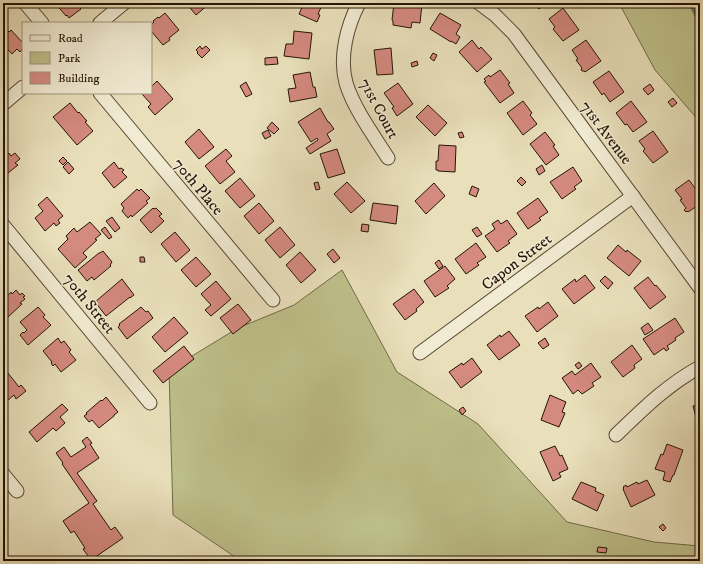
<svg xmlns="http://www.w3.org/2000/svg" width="703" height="564" viewBox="0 0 703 564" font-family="'IM FELL DW Pica',serif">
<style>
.green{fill:#bec08b;stroke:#726a48}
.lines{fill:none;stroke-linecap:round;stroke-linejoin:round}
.stream{stroke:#6e7872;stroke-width:4}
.building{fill:#d58a80;stroke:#251404}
.minor-casing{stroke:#564732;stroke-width:15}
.minor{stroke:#f1ebd3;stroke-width:13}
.labels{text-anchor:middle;stroke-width:3;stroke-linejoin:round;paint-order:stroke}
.street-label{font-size:16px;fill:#251404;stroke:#f1ebd3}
</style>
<rect width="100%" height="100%" fill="#e9e0bb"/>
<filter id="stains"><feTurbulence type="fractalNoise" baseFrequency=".005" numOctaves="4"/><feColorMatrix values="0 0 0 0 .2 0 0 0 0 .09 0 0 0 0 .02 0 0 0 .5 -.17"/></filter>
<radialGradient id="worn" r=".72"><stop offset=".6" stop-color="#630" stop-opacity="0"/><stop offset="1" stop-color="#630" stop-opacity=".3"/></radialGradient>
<g class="green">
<path d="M619,3h81v119l-45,-52z"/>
<path d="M342,270l55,102 81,52 89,98 87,20 46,4v15h-459l-68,-46 -4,-145 69,-42 56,-23z"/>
</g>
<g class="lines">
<path class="stream" d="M690,3l10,19"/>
</g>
<g class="building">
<path d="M55,3h22l2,2 -1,1 3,3 -12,9 -2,-3 -1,1z"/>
<path d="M186,3h22l1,1 -13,11z"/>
<path d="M304,3h19l-5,11 2,1 -3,7 -18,-8z"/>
<path d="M394,3h16l12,1 -2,19 -8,-1 -1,6 -18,-3v-4l-1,-1z"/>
<path d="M534,3h12l-7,6z"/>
<path d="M563,8l16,22 -16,11 -10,-12 2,-2 -6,-8z"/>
<path d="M165,13l14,17 -10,8 1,2 -7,5 -12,-14v-6l3,-3 -1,-1 5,-4 1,1z"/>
<path d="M440,13l21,12 -5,9 4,3 -4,7 -5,-3v1l-21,-13z"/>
<path d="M6,29l3,3 2,-2 12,13v5l-3,4 -3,-3 -5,5 -9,-10v-12z"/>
<path d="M294,31l18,2 -3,26 -25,-3 2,-12h7z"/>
<path d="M472,40l7,9 2,-2 11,12 -15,13 -18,-20z"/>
<path d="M586,40l15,21 -16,11 -1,-1h-2l-1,-2 1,-1 -6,-8 2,-1 -6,-9z"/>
<path d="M200,46l2,3 4,-3 4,4 -8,8 -5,-5 1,-1 -2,-2z"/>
<path d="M391,48l2,26 -16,1 -3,-25z"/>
<path d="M433,53l4,2 -3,6 -4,-3z"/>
<path d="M277,57l1,7 -13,1v-7z"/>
<path d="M417,61l1,4 -6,2 -1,-4z"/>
<path d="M500,70l10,13 -2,1 6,9 -14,10 -16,-21 2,-1 -2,-2 5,-4 1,2z"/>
<path d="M609,71l15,21 -14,10 -6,-9 -2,2 -9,-13z"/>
<path d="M310,72l3,15h2l2,10 -27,5 -2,-13 8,-1 -3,-13z"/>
<path d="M157,81l16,18 -18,16 -7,-8 3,-3 -9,-10 2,-1h7v-6z"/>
<path d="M246,82l6,12 -6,3 -6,-11z"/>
<path d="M398,83l15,21 -16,12 -5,-8 2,-1 -10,-14z"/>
<path d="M650,84l4,6 -6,5 -5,-6z"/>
<path d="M673,98l4,5 -5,4 -4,-5z"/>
<path d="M523,101l9,12 -2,2 7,9 -14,11 -16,-22z"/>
<path d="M631,101l16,21 -14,10 -6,-8 -2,1 -9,-12z"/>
<path d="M70,103l8,10 1,-1 8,9 -2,1 8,9 -16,14 -24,-28z"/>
<path d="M428,105l19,18 -12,13 -19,-19z"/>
<path d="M320,108l8,14h1l5,7 -7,5 4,7 -21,13 -4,-6 12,-8 -1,-2 -6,4 -13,-20z"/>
<path d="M272,122l7,7 -5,5 -7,-6z"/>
<path d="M199,129l15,18 -15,12 -14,-17z"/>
<path d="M268,130l3,6 -6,3 -3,-6z"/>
<path d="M653,131l15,21 -15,11 -10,-12 2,-2 -6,-8z"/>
<path d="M462,132l2,5 -4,1 -2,-5z"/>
<path d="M545,132l10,13 -2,1 6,9 -13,10 -16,-21z"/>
<path d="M439,145l17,1 -1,26 -17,-1v-1h-2v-9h2z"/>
<path d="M226,149l6,7 -6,5 9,11 -15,12 -15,-18z"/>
<path d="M337,149l8,24 -17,5 -8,-24z"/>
<path d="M9,153l2,3 4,-3 5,6 -5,4 3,2 -15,12v-22l1,2z"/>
<path d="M63,157l4,4 -4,4 -4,-4z"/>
<path d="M68,162l6,7 -5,5 -6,-7z"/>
<path d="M114,162l5,7 2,-1 3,2 -2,2 5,5 -13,11 -12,-15z"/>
<path d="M542,165l3,6 -6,4 -3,-6z"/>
<path d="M573,167l9,14 -8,6 2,2 -14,10 -12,-17z"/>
<path d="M521,177l5,5 -4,4 -5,-5z"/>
<path d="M240,178l15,18 -15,12 -15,-17z"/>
<path d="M689,180l11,15v9l-12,8 -1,-1 -1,1 -2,-2 2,-2 -6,-8 2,-1 -7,-9z"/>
<path d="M318,182l2,7 -4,1 -2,-7z"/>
<path d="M347,182l18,19 -14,12 -17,-19z"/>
<path d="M434,183l11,13 -19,18 -11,-13z"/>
<path d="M472,186l7,3 -3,8 -7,-3z"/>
<path d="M137,189l2,2 2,-2 9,9 -4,3 2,2 -16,14 -1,-2 -3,3 -6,-7 2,-3 -3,-4z"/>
<path d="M47,197l16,19 -5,4 2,3 -4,3 -2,-3 -9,8 -10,-13 8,-7 -5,-6z"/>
<path d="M538,198l10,14 -9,6 2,2 -13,9 -11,-16z"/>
<path d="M259,203l15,18 -15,13 -15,-18z"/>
<path d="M373,203l25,3 -2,18 -26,-4z"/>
<path d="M153,208l1,1 2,-1 6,6 -3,2 5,5 -13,12 -11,-13z"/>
<path d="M112,217l8,11 -5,4 -9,-11z"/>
<path d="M498,220l3,4 6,-4 10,14 -9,7 2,2 -13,9 -12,-16 10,-7 -3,-5z"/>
<path d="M90,222l11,12 -6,5 2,1 -14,13 4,4 -12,11 -17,-19 10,-10 -2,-3 8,-8 3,4z"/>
<path d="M362,224l7,1 -1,7 -7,-1z"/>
<path d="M105,227l7,10 -3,2 -8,-9z"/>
<path d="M280,227l15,18 -15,13 -15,-18z"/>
<path d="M477,227l5,7 -5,3 -5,-7z"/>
<path d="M175,232l15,18 -14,12 -15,-18z"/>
<path d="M476,243l10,14 -9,6 2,2 -13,9 -11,-15z"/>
<path d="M618,245l8,7 1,-2 14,11 -12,15 -22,-18z"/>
<path d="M333,249l7,9 -6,5 -7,-9z"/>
<path d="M103,251l9,11 -2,3 1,1 -17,14 -2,-3 -5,4 -9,-11 21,-17h1z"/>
<path d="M300,252l16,18 -15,13 -15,-18z"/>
<path d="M140,257h4l1,5h-5z"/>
<path d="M196,257l15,17 -15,13 -15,-17z"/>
<path d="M439,260l4,6 -4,3 -4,-6z"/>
<path d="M445,266l10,13 -8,7 2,2 -14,9 -11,-16z"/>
<path d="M585,275l10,13 -21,16 -12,-15 13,-10 1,3z"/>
<path d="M605,276l8,7 -5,6 -8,-8z"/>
<path d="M648,277l7,9 1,-1 10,12 -16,12 -16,-21z"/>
<path d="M122,279l12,16 -4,3v-1l-24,19 -11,-14z"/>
<path d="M216,281l15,18 -20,17 -6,-6 6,-5 -10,-11z"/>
<path d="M414,289l10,13 -8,7 1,2 -12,9 -12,-16z"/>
<path d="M16,290l4,5 2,-2 3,3 -2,1 2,2 -5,4 2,1 -14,13 -5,-6v-11l8,-8 1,2z"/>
<path d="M548,302l10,14 -21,16 -12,-16 13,-9 1,2z"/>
<path d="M238,304l13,16 -18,14 -13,-16z"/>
<path d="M38,307l7,8 -2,2 8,8 -23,20 -8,-10 3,-3 1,1 3,-3 -7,-8z"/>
<path d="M141,307l5,5 2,-1 5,7 -26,21 -9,-12 2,-2 -1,-1z"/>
<path d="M174,317l14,16 -23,19 -13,-15z"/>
<path d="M675,318l9,14 -9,6 1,2 -9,6 2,3 -3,2 -2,-3 -10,7 -11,-16z"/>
<path d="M648,323l5,7 -8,5 -4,-7z"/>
<path d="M509,331l11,14 -21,15 -12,-15 13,-10 1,2z"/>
<path d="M58,338l3,5 3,-2 7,9 -2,2 7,8 -15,12 -6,-8 -2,2 -2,-3 1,-1 -9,-11z"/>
<path d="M545,338l4,7 -6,4 -5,-6z"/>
<path d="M632,345l10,14 -8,6 1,3 -12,9 -12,-15z"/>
<path d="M184,346l10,13 -31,24 -10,-12z"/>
<path d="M472,358l10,14 -21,16 -12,-16 13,-9 1,2z"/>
<path d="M579,362l3,4 -4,3 -3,-4z"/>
<path d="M591,363l10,14 -9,6 2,3 -12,8 -4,-4 -5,4 -11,-16 10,-7 3,4z"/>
<path d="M4,368l15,19 2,-2 5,6 -10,8 -2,-4 -7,6 -2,-3 -2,2v-31z"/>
<path d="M550,395l16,7 -4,10 3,1 -6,14 -18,-7z"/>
<path d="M106,397l12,15 -4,3v1l-15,12 -7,-8 -3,2 -5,-6 3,-2 -1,-1 15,-13 1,1z"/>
<path d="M62,404l6,6 -8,7 5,6 -9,8 -3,-3 -16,14 -8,-10z"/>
<path d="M700,404v21h-2l-5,-19z"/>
<path d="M463,407l3,4 -4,4 -3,-5z"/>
<path d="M87,437l5,6 -2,1 9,14 -22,15 20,28 -4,3 18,26 4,-3 8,11 -32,22 -8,-11 2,-1 -11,-17 -3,2 -8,-12 26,-18 -27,-39 1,-1 -7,-10 8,-6 7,10 15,-10 -4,-6z"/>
<path d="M667,444l16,6 -9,25h-1l-3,7 -7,-2 2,-8 -10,-3 6,-15 2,1z"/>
<path d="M555,446l5,10 2,-1 6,14 -9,4 2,4 -8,4 -13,-29z"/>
<path d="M647,480l8,15 -24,12 -8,-18 1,-1 -1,-1 3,-2 1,2 10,-5 1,2z"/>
<path d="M581,482l15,6 -1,3 9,4 -7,16 -25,-12z"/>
<path d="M663,524l3,4 -3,3 -4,-4z"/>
<path d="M598,547l9,1 -1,5 -9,-1z"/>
</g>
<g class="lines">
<defs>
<g id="minor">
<path d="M25,3l17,20"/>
<path d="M359,3c-12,23 -20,54 -13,80 8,26 28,53 42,75"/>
<path d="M479,3l16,12 19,19 186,254"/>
<path d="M100,23l24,-20"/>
<path d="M100,93l173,207"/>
<path d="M3,104l20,-17"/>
<path d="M3,225l147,178"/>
<path d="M420,353l213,-157"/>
<path d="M616,435c26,-25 52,-51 84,-68"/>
<path d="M3,474l14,17"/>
</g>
</defs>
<use href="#minor" class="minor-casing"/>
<use href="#minor" class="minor"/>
</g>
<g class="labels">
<g class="street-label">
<text transform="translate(380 108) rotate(62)" y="6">71st Court</text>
<text transform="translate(607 132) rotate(53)" y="6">71st Avenue</text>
<text transform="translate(199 186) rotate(50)" y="6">70th Place</text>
<text transform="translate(516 261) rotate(-37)" y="6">Capon Street</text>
<text transform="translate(90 303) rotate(51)" y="6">70th Street</text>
</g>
</g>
<rect width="703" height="564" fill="none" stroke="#e9e0bb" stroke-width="16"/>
<rect x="4" y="4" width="695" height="556" fill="none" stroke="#251404" stroke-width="2"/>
<rect x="8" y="8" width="687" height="548" fill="none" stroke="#251404"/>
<rect x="22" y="22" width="130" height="72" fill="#f1ebd3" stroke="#9f9580"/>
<rect x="30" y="35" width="20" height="6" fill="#f1ebd3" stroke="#9f9580"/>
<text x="58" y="42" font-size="12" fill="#251404">Road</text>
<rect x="30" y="52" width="20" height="12" fill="#bec08b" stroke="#9f9580"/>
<text x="58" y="62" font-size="12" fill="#251404">Park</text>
<rect x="30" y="72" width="20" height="12" fill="#d58a80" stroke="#9f9580"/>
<text x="58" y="82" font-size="12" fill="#251404">Building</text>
<rect width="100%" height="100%" filter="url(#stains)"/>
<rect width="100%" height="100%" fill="url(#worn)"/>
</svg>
